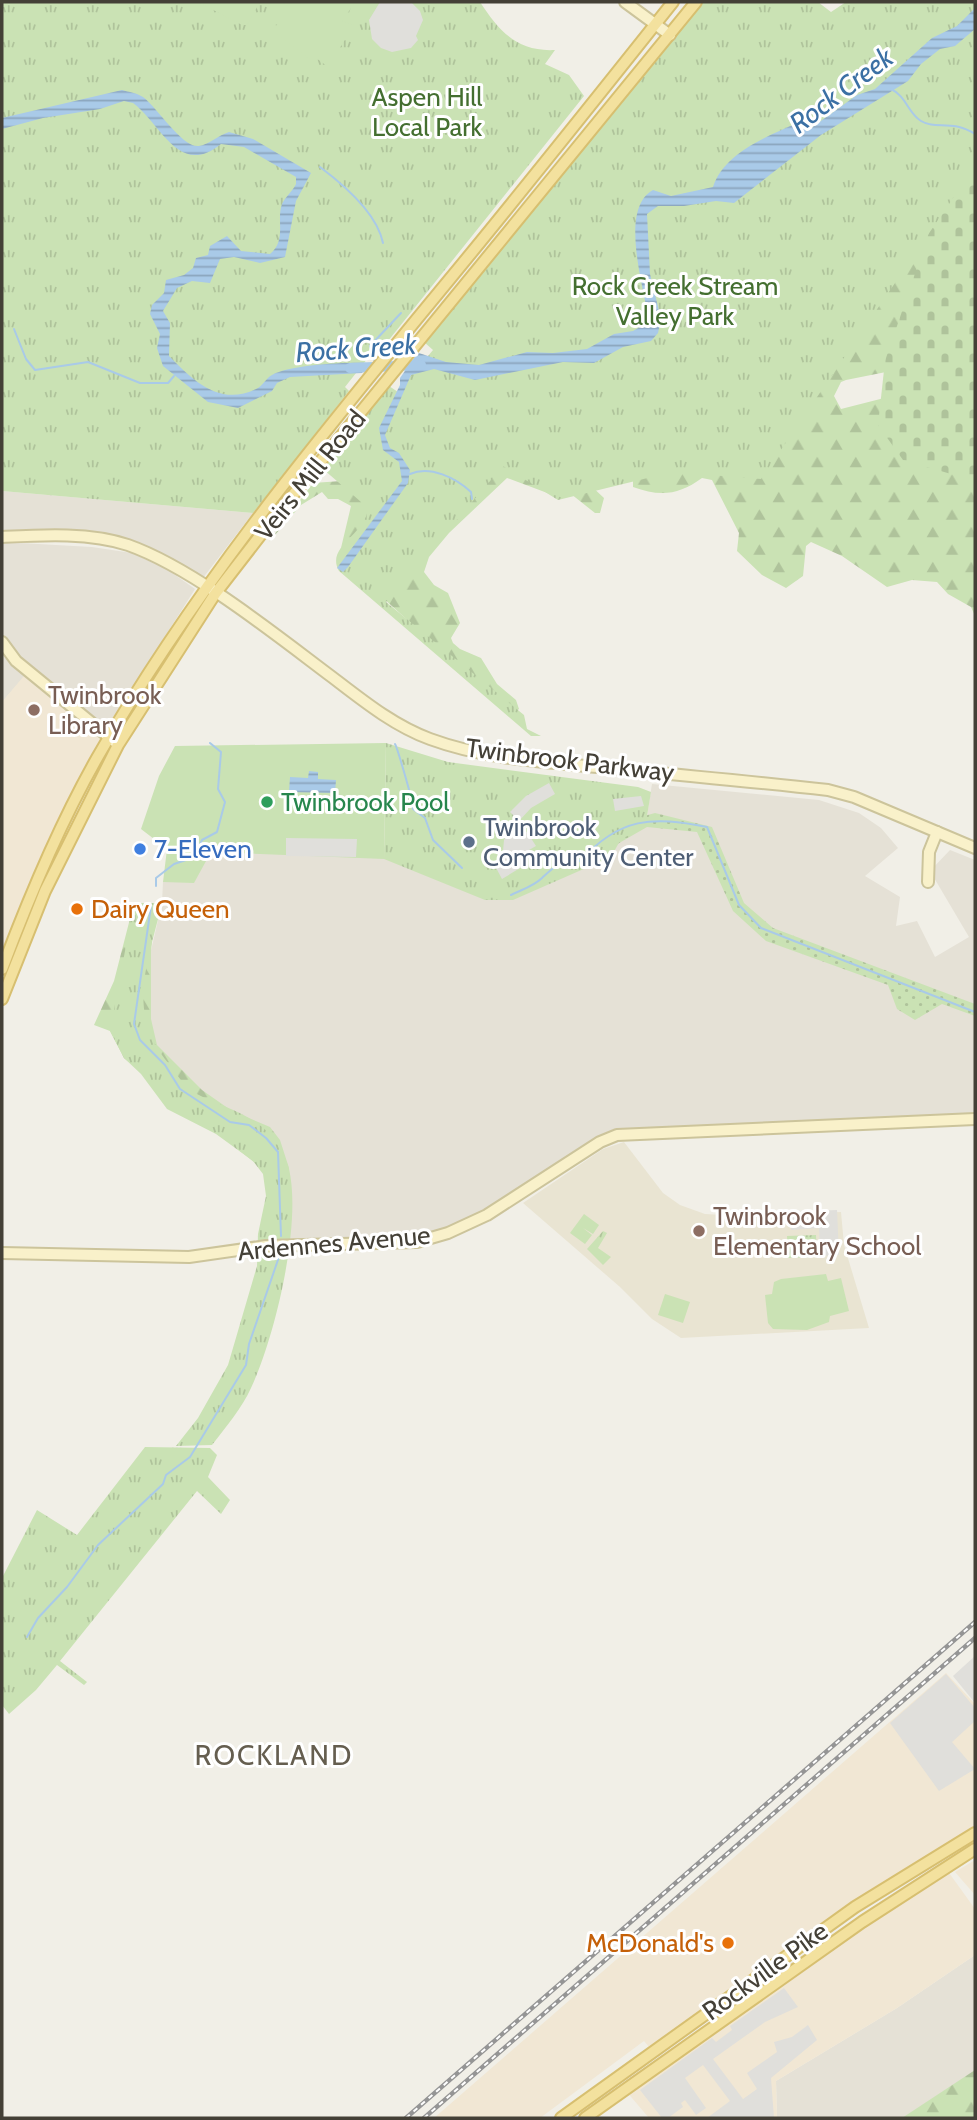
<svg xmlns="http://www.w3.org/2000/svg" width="977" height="2120" viewBox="0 0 977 2120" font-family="Cabin,sans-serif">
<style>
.residential{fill:#e5e1d6}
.commercial{fill:#f1e7d4}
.education{fill:#e9e4d2}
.grass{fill:url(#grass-dots)}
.forest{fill:url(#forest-firs)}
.cemetery{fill:url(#cemetery-stones)}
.park{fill:url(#park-tufts)}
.pitch{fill:#cae2b4}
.parking{fill:#e0dfdb}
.water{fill:url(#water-rules)}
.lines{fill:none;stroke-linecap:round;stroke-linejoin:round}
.stream{stroke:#a9cae8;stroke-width:2}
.river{stroke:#a9cae8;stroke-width:10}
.secondary-casing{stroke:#ccc49b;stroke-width:14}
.primary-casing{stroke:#d7bf70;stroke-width:14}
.secondary{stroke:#f9f1ca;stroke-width:10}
.primary{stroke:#f3e19e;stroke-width:10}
.rail-casing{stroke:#959595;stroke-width:4.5}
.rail{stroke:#fff;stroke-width:2;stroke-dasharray:5;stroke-linecap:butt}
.education-dot{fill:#8d6e63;stroke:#fff;stroke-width:2.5}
.leisure-dot{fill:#2e9e5b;stroke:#fff;stroke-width:2.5}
.service-dot{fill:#5c6f8a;stroke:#fff;stroke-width:2.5}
.shop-dot{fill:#3f7fe0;stroke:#fff;stroke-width:2.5}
.food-dot{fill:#e8710a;stroke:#fff;stroke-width:2.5}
.labels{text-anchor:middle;stroke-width:6;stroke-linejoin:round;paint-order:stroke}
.park-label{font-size:26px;fill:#446f30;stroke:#fff}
.street-label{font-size:26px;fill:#444037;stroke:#fff}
.education-label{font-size:26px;fill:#785e54;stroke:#fff;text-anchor:start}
.leisure-label{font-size:26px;fill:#27864d;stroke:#fff;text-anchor:start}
.service-label{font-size:26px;fill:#4e5e75;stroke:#fff;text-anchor:start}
.shop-label{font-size:26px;fill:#366cbe;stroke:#fff;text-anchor:start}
.food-label{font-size:26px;fill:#c56008;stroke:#fff;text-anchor:start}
.water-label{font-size:28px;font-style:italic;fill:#3b70a4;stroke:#fff}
.neighbourhood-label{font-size:28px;letter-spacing:2px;fill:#655e4f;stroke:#fff}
</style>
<defs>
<pattern id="grass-dots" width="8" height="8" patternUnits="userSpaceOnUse" patternTransform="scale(1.75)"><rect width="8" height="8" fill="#cae2b4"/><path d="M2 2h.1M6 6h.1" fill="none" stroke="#afc39b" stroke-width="1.8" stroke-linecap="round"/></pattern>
<pattern id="forest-firs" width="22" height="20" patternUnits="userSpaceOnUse" patternTransform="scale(1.75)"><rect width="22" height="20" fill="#cae2b4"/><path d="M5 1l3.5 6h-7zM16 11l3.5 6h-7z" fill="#afc39b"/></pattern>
<pattern id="cemetery-stones" width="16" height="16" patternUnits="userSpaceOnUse" patternTransform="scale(1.75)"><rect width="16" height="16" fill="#cae2b4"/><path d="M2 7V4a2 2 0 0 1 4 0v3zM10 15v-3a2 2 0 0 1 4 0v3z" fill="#afc39b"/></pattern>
<pattern id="park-tufts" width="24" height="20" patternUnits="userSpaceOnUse" patternTransform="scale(1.75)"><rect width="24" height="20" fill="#cae2b4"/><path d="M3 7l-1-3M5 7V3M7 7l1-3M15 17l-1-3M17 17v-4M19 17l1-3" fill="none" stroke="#afc39b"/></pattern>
<pattern id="water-rules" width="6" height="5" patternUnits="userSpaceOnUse" patternTransform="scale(1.75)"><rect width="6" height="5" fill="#a9cae8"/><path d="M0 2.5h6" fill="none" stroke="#8ba5bd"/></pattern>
</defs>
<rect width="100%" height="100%" fill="#f1efe7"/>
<g class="residential">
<path d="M2,491l251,22 -54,70 -30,-19 -70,-24 -97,-3z"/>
<path d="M2,542l90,5 40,6 36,17 27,19 -91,144 -75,-62 -27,31z"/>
<path d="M652,784l167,16 40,13 22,15 17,20 -33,28 35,21 -4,29 21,-5 18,36 34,-20 -39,-66 20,-21 25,10v259l-358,16 -130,80 -70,27 -128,3 3,-45 -3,-32 -99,-77 -35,-43 -14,-38 5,-38 16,-69 1,-21 48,-30 410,-13 24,-11z"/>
<path d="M975,1955v121l-61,42h-137l-1,-37 121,-73z"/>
</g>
<g class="commercial">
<path d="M28,671l81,66 -13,22 -94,210v-267z"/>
<path d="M946,1673l29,31v122l-186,122 -140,99 -5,-6 -104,77h-106z"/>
<path d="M975,1860v35l-20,-23z"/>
<path d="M947,1870l28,39v46l-78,53 -121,73 1,37h-128l-23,-27 161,-115z"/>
</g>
<path class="education" d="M624,1142l39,51 17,12 25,9 35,2 101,-4 3,33 25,83 -188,10 -29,-19 -32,-32 -97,-84 80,-54z"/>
<path class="grass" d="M655,813l57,14 32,76 29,25 202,76v12l-33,-12 -27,16 -18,-11 -9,-24 -122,-44 -33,-30 -36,-79 -50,-5 -40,23 8,-26z"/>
<g class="forest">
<path d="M967,36l-61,332 -60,12 -5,2 -7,14 7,13 55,-14 79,9v212l-4,-9 -23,-13 -11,-12 -25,-2 -25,7 -45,-31 -31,-14 -5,4 -3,30 -17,12 -24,-13 -25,-24 2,-18 -27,-53 -10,-2c-23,17 -42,19 -69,9v-18l-45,14 16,15 -4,15h-5l-24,-19 -13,3 -51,-19 -58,55 -20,24 -5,15 10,13 14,8 12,30 -9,15 2,5 7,6 21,9 16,26 19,16 3,9 -4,3 -33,-25 -99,-89 13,-95 -11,-68 26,-60z"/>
<path d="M362,443l8,83 -29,22 10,-42 -13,-7h-10l-6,-7 -21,13 -33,38 45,-60 28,-2z"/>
<path d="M134,903h28l-7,9 -4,39v68l6,26 45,45 30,21 38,16 10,13 9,28 3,32 -17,-21 -151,-121 -14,-27 -16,-6 20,-44z"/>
<path d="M975,2070v48h-73z"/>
</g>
<path class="cemetery" d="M975,144v337l-72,-21 -25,-35 7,-64 49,-143z"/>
<g class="park">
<path d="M2,2h478c19,29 37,50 75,48l-10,14 24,11 15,21 -200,250 -5,-2 -34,43 4,4 -96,122 -251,-22z"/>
<path d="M697,2h121l13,10 15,-10h129v164l-214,313 -89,-7 -114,28 -55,-34 -117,136 138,113 3,14 14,7h-10l-192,-165c-14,-25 27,-36 29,-63l-45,-39 66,-83 9,6 35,-42 -9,-8z"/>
<path d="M386,743l62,19 190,25 13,5 -6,36 -24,11 -10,18 -98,43h-28l-101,-41z"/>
<path d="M134,903h28c-14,60 -37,109 7,161 7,9 15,22 24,28 25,14 60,21 79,45 6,7 15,23 17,32 13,55 -14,168 -38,219 -9,20 -25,39 -39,57l-36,1 22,-28 30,-53 29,-99 1,-32 8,-38 -3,-22 -10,-13 -37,-27 -49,-25 -26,-35 -17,-16 -14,-27z"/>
<path d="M603,1231l4,2 -9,15 13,9 -8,8 -16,-16z"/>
<path d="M816,1235l1,22 -29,1 -1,-22z"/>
<path d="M145,1447l65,1 7,7 -9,22 22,23 -9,14 -24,-23 -137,170 27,21 -3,3 -27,-20 -21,25 -27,24 -7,-9v-127l35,-68 40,25z"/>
</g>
<g class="pitch">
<path d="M198,2h62l-13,23h-5z"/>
<path d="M281,2h71l2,2 -12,17 12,4 -26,42 -13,-10 -3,4 -40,-30 18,-24z"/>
<path d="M386,743l-2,116 -173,-7 -17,31 -31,-1 4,-33 -26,-20 18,-53 16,-30z"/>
<path d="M584,1214l15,11 -6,9 -10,-6 9,7 -7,9 -15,-11z"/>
<path d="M826,1274l2,7 13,-3 8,33 -19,5 -1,6 -22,8 -34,-1 -5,-6 -3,-28 7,-1 2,-12 7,-3z"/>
<path d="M665,1294l25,8 -7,21 -25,-8z"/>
</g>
<g class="parking">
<path d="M380,2h31l9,9 3,9 -7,16 2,4 -7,8 -19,4 -11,-4 -9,-9 -3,-19z"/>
<path d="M549,783l6,11 -24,14 -13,14 1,7 8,3 9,14 -7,4 -4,15 -23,14 -8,-15 8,-1 2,-23 11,-23 -5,-5 16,-16z"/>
<path d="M641,796l3,10 -29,5 -2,-12z"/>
<path d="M286,838l71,1 -1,18 -70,-1z"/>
<path d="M837,1210l2,45 -19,1 -1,-28 -28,2 -2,-18z"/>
<path d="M975,1656v47l-22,-27z"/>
<path d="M946,1674l29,34v13l-23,21 23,27 -36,22 -49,-68z"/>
<path d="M784,1988l14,19 -33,15 -52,37 30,40 14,-10 -10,-16 30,-21 -3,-10 18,-5 16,-12 9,15 -46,38 3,40h-67l23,-17 -27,-36 -18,13 21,30 -10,7 -11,-15 -4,3 2,4 -15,11h-6l-22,-28 72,-52 4,4 16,-12 -2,-4z"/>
</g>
<g class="water">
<path d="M975,8v21l-20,17 -15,3 -19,15 -13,17 -87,54 -87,68 -18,-2 -32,5h-26l-11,8 3,60 11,45 -3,14 -7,8 -28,6 -29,16 -31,-1 -88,18 -41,-11 -23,6 -26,60 5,13 9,5 11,17 -2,13 -60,84 -5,5 -6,-4 65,-87 -3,-19 -16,-12 -4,-22 21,-43v-7l16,-23 3,-2 27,9 33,3 48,-13 26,1 34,-4 27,-15 19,-3 16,-9c-4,-32 -31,-113 4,-132l18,6 42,-9c11,-34 53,-50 84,-64l10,8 50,-36 18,-6 57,-51 25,-12z"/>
<path d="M122,90c7,2 15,3 21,7 15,11 39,51 56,49 9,-1 20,-11 30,-14l24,7 58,34 -15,28 -11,56 -25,6 -26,-6 -14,2 -10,24 -18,-2 -15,7 -14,23 7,12 -1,33c24,24 50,51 87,33 7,-3 10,-11 16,-14 17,-10 74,-13 95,-12l-5,10 -72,4 -13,6 -5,8 -34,17 -30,-6 -45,-36 -6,-18 3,-14 -10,-20 2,-9 12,-12 2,-13 18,-5 9,-7 3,-10 12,-3 2,-9 17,-10 14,15 29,3c17,-14 6,-34 12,-50 3,-7 11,-13 14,-20v-7l-52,-30 -23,-3c-42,34 -59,-19 -88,-41l-9,-2 -24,8 -57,9 -41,11v-11z"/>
<path d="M309,771l9,1v7l18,1 -1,13 -46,-1 1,-15 18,1z"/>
</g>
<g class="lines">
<g class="stream">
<path d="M2,83v17"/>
<path d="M891,89c15,7 17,24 30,32 15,9 31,-2 54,13"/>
<path d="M320,167c24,18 57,46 63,76"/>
<path d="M14,329l12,30 9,11 53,-8 52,21h28l6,-7"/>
<path d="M375,362l-5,-16 31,-33"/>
<path d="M410,474c20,-9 46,4 61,18l1,7"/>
<path d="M395,744c2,3 19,60 18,65l12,9 8,22 29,28"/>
<path d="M156,886v-8l18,-14 21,-7 7,-17 15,-8 8,-30 -7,-13 3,-37 -11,-9"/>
<path d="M511,895c10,-5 23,-9 31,-17 10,-9 24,-24 38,-17 40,-44 72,-45 127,-34l32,78 22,23 214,84"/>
<path d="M151,906l-17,118 6,16 25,25 15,24 50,33 19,3 17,13 12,14 3,84"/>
<path d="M27,1637l11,-19 29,-31 31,-42 65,-61 3,-9 24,-18 56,-92 3,-21 31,-90"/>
</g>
<path class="river" d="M350,368l71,-3"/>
<defs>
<g id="secondary">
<path d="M625,2l45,33"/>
<path d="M2,537c39,-2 88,-5 126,8 65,23 148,90 204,132 30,23 62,49 98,62 57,21 118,23 177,29 74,7 148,14 221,22l26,7 121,51"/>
<path d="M2,642l14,19 99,81"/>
<path d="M928,882l1,-30 8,-20"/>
<path d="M2,1253l187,4 77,-11 151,-4 31,-9 39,-18 113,-73 17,-7 358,-16"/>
</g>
<g id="primary">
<path d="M2,969c27,-72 57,-144 95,-211 98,-172 227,-326 352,-478 76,-92 150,-185 224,-278"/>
<path d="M2,999l43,-108 73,-146 97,-151 51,-66 430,-526"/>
<path d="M561,2118l294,-211 120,-74"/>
<path d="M585,2118l277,-196 113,-73"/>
</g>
</defs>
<use href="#secondary" class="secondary-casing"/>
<use href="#primary" class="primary-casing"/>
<use href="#secondary" class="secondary"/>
<use href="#primary" class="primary"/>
<defs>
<g id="rail">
<path d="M406,2118l569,-496"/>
<path d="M424,2118l551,-480"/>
</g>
</defs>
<use href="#rail" class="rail-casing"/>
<use href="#rail" class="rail"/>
</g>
<g class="education-dot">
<circle cx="34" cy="710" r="7"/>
<circle cx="699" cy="1231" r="7"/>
</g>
<circle class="leisure-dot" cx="267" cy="802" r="7"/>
<circle class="service-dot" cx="469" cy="842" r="7"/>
<circle class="shop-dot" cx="140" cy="849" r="7"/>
<g class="food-dot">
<circle cx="77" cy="909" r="7"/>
<circle cx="728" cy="1943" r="7"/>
</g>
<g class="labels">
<g class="park-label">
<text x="427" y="106">Aspen Hill<tspan x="427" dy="30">Local Park</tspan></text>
<text x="675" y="295">Rock Creek Stream<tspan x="675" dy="30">Valley Park</tspan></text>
</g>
<g class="street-label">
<text transform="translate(310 475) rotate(-51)" y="9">Veirs Mill Road</text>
<text transform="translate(570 760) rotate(7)" y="9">Twinbrook Parkway</text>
<text transform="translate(334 1243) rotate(-5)" y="9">Ardennes Avenue</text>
<text transform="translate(765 1971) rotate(-36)" y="9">Rockville Pike</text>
</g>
<g class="education-label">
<text x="48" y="704">Twinbrook<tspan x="48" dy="30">Library</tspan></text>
<text x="713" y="1225">Twinbrook<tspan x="713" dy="30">Elementary School</tspan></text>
</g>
<g class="leisure-label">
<text x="281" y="811">Twinbrook Pool</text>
</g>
<g class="service-label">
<text x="483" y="836">Twinbrook<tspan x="483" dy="30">Community Center</tspan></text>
</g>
<g class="shop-label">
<text x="154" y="858">7-Eleven</text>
</g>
<g class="food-label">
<text x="91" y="918">Dairy Queen</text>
<text x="714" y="1952" text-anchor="end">McDonald's</text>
</g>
<g class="water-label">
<text transform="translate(841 90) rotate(-37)" y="10">Rock Creek</text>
<text transform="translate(356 348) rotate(-4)" y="10">Rock Creek</text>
</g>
<g class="neighbourhood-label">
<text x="274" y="1765">ROCKLAND</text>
</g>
</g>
<rect width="977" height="2120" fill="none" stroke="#444037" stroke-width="7"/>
</svg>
